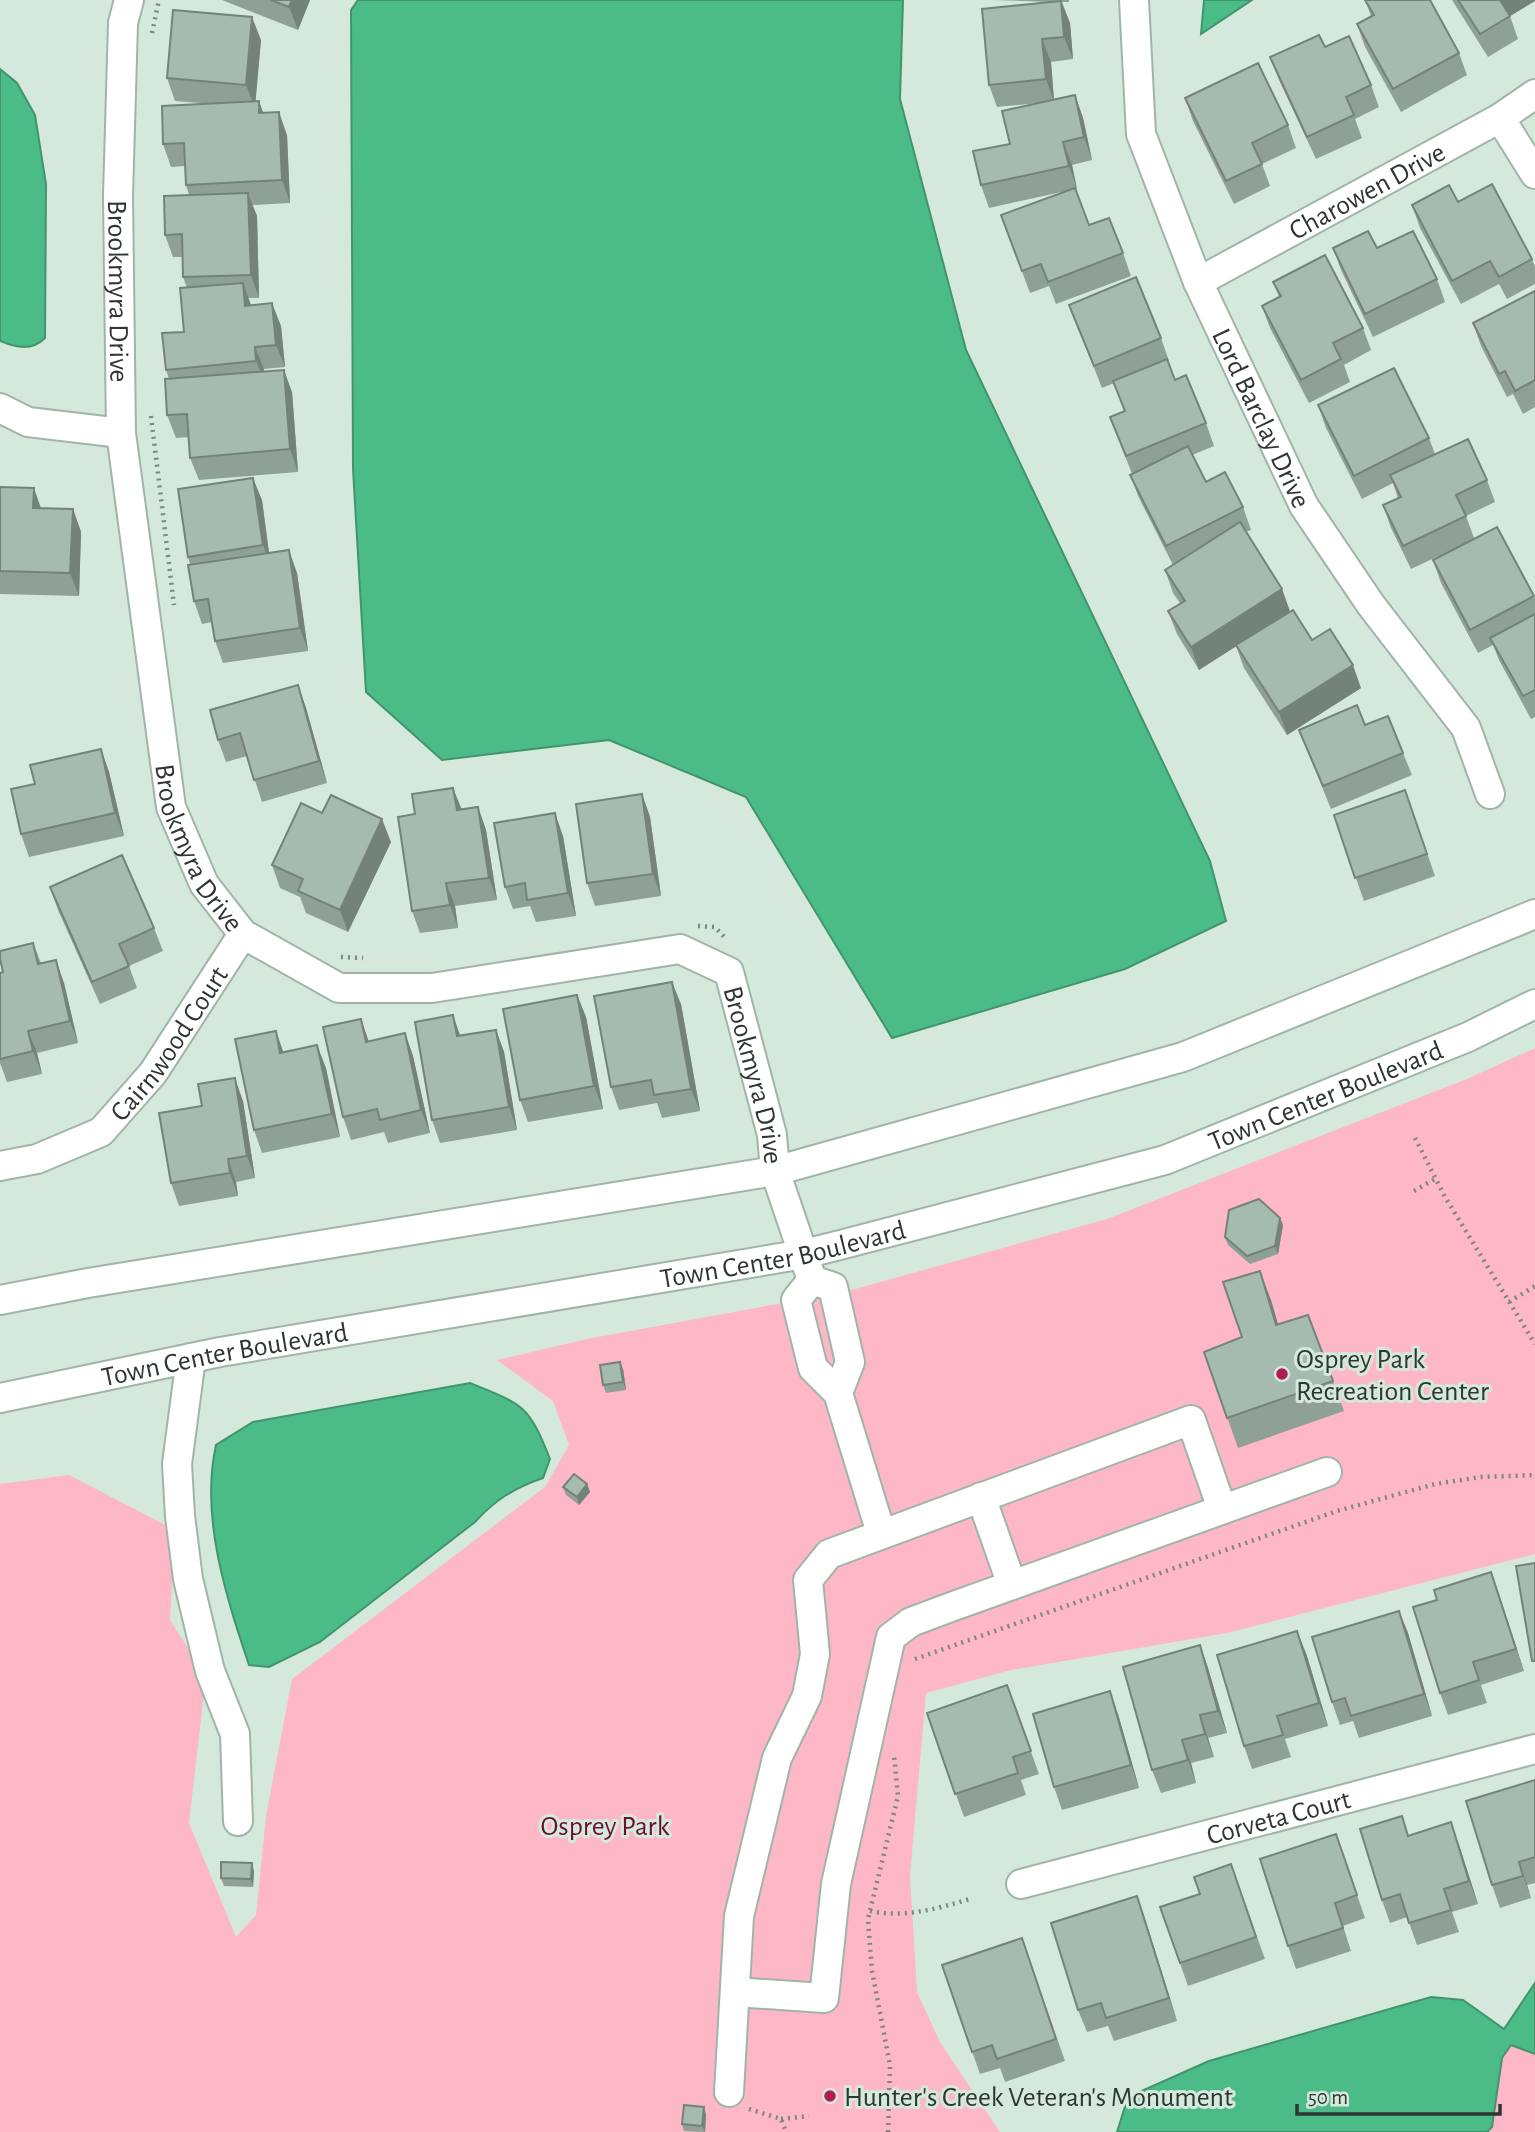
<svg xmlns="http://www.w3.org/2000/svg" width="1535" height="2132" viewBox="0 0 1535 2132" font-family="'Alegreya Sans',sans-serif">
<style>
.green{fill:#feb7c7}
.water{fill:#4bbc87;stroke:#42946d;stroke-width:2}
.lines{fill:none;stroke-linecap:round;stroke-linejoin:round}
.minor-casing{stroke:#a0b5a9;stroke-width:32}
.path{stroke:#7a887f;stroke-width:4.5;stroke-dasharray:2 5;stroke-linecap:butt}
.minor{stroke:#fff;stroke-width:28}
.wall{fill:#8fa196}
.shaded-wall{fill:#74837a}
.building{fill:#a6bbaf;stroke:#74837a;stroke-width:2}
.poi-dot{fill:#ac1d56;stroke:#d4e9dc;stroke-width:2.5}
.labels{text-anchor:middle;stroke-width:6;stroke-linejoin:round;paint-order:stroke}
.street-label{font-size:28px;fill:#2e3631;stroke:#d4e9dc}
.poi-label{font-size:28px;fill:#2e3631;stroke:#d4e9dc;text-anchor:start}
.park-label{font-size:28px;fill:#6c0f34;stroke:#d4e9dc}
</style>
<rect width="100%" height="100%" fill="#d4e9dc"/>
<g class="green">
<path d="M1535,1048v506l-308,79 -216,37 -85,23 -16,183 7,116 23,50 60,90h-1000v-648l69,-9 106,55 -5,90 36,56 -17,147 47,114 20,-22 10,-99 26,-137 253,-192 24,-42 -16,-44 -56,-41 90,-21 261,-48 259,-72 360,-140z"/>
<path d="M1511,2045l24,9v78h-48l5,-5 10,-69z"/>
</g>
<g class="water">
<path d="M358,0h545l-3,99 66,251 244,511 16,60 -101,48 -233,69 -146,-241 -137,-57 -167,20 -76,-68 -13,-223 -2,-459z"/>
<path d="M1204,0h48l-51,34z"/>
<path d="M0,69l17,14 18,32 11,69 -1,154c-13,13 -28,10 -45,3z"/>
<path d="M470,1383c54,22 58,21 80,76l-7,19c-29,10 -48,22 -68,44l-155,120 -51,25 -20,-2c-23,-69 -49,-148 -33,-220l37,-23z"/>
<path d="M1535,1983v71l-24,-9 -9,13 -10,69 -5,5h-370l11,-35 81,-36 222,-64 32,3 41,29z"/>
</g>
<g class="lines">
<defs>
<g id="minor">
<path id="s1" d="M129,0l-6,23 -5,173 3,237 50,374 33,77 39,50 96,54h93l248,-39 49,23 43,163 3,36 37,109"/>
<path id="s2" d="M1134,0l7,134 57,148 106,224 67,99 95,123 24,66"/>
<path d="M1500,118l35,56"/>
<path id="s3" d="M1198,282l302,-164 35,-24"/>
<path d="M0,408l28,14 93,11"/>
<path id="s4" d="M0,1166l37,-7 64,-27 52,-59 90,-139"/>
<path d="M812,1280l-16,20 17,68 25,25 43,140"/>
<path d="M812,1280l21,7 17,75 -12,31"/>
<path d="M0,1300l88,-17 687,-112 408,-114 352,-143"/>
<path d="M191,1358l-14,106 3,52 8,63 22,92 25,63 3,87"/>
<path id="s5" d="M0,1398l220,-46 584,-98 40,-10 321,-84 303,-123 67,-33"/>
<path d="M981,1497l31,88"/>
<path id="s6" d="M1021,1884l514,-135"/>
<path d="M735,1992l89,6 12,-114 55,-247 20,-15 40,-15 376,-135"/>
<path d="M729,2092l10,-176 38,-158 30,-62 8,-42 -7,-74 21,-26 362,-134 31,89"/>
</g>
</defs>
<use href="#minor" class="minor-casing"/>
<g class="path">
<path d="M152,33l7,-33"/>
<path d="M151,416l23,189"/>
<path d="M698,926l17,1 11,12"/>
<path d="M341,957l22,1"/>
<path d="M1415,1138l30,59 90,147"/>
<path d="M1414,1191l21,-12"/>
<path d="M1509,1302l26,-16"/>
<path d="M915,1659l422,-148 98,-27 46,-7 54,-2"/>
<path d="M870,1911c35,7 66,-2 100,-12"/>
<path d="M749,2109l32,10 5,13"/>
<path d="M781,2119l28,-3"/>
<path d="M888,2132l2,-67 -18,-94 -4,-52 30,-123 -4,-41"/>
</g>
<use href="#minor" class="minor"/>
</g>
<g class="wall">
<path d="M222,0h88l-12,30z"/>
<path d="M993,0h76v2h-7l8,21 3,36 -22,3 3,38 21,-5 8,23 9,42 -20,5 5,24h-1l13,36 34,28 8,23 -75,28 -7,-18 -19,7 -29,-78 65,-24 -77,17 -8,-23 58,-82 -42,4 -8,-22 62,-83z"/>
<path d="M1365,0l94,53 8,22 -66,37 -36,-65 -8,-23 14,-8z"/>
<path d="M1452,0h83v1l-25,15 8,23 -30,18z"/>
<path d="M261,40l-6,62 4,-1 4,12 24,22 3,68 -38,2 5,11 2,82h-11l3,7 30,21 4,41 -21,2v2l28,21 6,80 -99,8 -9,-22 -1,-21 -13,1 -9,-23 2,-36 -3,-9 18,-38 3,-44 -4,-11 -1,-20h-9l-8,-22 24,-40 -3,-10 -1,-19 -14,1 -8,-23 49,-40 -37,-3 -8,-23z"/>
<path d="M1325,47l46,38 8,22 -24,12 7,19 -46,21 -37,-79 -9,-23z"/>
<path d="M1185,98l103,27 8,23 -34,16 8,22 -36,18 -41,-83z"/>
<path d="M1458,202l74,57 3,8v17l-28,15 -8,-15 -38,20 -41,-76 -8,-23z"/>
<path d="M1333,248h44l60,31 8,23 -72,35 -32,-67z"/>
<path d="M1273,282l90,46 8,22 -27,15 6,17 -41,21 -39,-75 -8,-22 17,-9z"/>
<path d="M1535,291v116l-12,7 -10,-20 -6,3 -26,-51 -8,-23z"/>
<path d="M1069,305l92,33 8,23 -1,1 7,18 31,43 8,23 -22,9 14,27 37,25 8,23 -5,2 36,57 8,22 22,29 49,48 -74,47 -43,-67 -8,-22 -37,24 -22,-36 -9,-23 12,-8 -7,-10 -8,-23 8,-5 -34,-67 -9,-23 2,-1 -22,-57 14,-6 -10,-28 -12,5z"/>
<path d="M1318,405l111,33 6,16 52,26 8,22 -29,14 8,22 60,58 1,3v118l-4,2 -32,-59 -6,-15 -15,8 -37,-70 -8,-23 31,-16 -53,25 -20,-41 -8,-23 15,-7 -5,-15 -31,16 -36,-71z"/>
<path d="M0,487l41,21 32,1 8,23 -2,64 -79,-2z"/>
<path d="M262,500l7,53 28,20 11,78 -85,12 -8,-22 -3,-19 -10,2 -8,-23 -4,-37 -2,-7z"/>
<path d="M298,685l8,23 21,75 -65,19 -15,-46 -21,6 -8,-22z"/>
<path d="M1365,725l38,28 9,22 -81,34 -32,-79z"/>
<path d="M101,749l8,23 15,64 -95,21 -8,-23 14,-50z"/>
<path d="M1405,790l30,86 -71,25 -30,-86z"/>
<path d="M642,794l8,23 11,79 -66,10 -8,-23z"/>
<path d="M478,807l8,23 11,70 -42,6 3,22 -38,5 -8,-22 49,-102z"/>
<path d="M322,813l69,29 -43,90 -42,-19 -6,-16 -20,-9 -8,-23z"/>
<path d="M563,836l13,80 -40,6 -6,-16 -17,3 -8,-22z"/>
<path d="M50,887l104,41 9,23 -34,15 8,22 -37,16 -42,-94z"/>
<path d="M33,943l8,20 23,20 14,60 -41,10 5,21 -35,8 -7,-19v-90l3,-1z"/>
<path d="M577,995l9,22 17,92 -75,13 -8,-22z"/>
<path d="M681,1004l19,107 -38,7 -5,-15 -38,7 -8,-23z"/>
<path d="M496,1030l8,22 13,78 -77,13 -8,-23 29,-84z"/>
<path d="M405,1033l8,23 17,77 -42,10 -4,-11 -33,8 -8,-23 26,-76z"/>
<path d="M283,1052l43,16 14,69 -78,16 -8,-23z"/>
<path d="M243,1101l12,77 -19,4 2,14 -59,10 -8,-23z"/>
<path d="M1280,1218l3,7 -5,29 -28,10 -22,-19 -3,-8z"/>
<path d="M1271,1300l7,25 55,56 11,30 -106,37 -34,-96 38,-15z"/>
<path d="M623,1369l3,21 -20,3 -3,-8z"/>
<path d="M587,1484l3,8 -11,13 -13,-10 -3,-8z"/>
<path d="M1491,1572l33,99 -43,14 6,18 -39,12 -8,-22 -3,-93z"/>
<path d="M1399,1611l9,22 24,83 -73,22 -6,-17 -13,4 -8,-23z"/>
<path d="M1200,1645l8,23 19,65 -19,5 6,19 -23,6 5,20 -35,10 -9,-23z"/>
<path d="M1306,1653l22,73 -43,13 6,18 -39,12 -8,-23z"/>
<path d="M1007,1685l32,89 -18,6 5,15 -62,22 -37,-104z"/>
<path d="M1118,1714l21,74 -77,22 -8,-23z"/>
<path d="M1535,1780v103l-8,2 4,13 -31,10 -8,-23z"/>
<path d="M1336,1834l29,84 -22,8 8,25 -55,18 -8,-23z"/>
<path d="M1409,1835l50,10 19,59 -26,8 7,20 -42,13 -10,-28 -17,6 -8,-23z"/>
<path d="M1231,1864l34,95 -77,27 -28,-79 40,-13z"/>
<path d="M254,1871l-1,16 -29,-1 -3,-8z"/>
<path d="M1137,1896l8,23 32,102 -63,20 -6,-15 -21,6 -9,-22z"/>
<path d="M1022,1938l43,123 -60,21 -5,-14 -20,6 -38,-109z"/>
<path d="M704,2107l2,8 -1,17 -21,-1 -2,-7z"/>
</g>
<g class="shaded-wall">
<path d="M292,0h18l-12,30 -9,-23z"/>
<path d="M1499,0h36v1l-25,15z"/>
<path d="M1061,1l9,22 3,36 -9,-22z"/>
<path d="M252,17l9,23 -6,68 -9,-23z"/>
<path d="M1042,39l9,23 3,40 -8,-23z"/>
<path d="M1075,95l8,23 9,42 -8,-23z"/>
<path d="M259,101l8,23 -8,-11z"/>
<path d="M279,112l8,23 3,68 -8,-23z"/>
<path d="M1063,142l9,23 5,24 -8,-23z"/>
<path d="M248,193l9,23 2,82 -8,-23z"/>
<path d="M243,283l8,22 -6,1z"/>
<path d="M272,303l9,23 4,41 -9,-22z"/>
<path d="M255,347l9,22 1,15 -9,-23z"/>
<path d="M284,370l8,22 6,80 -8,-23z"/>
<path d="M253,478l9,22 9,68 -8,-23z"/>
<path d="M34,488l8,23 -9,-3z"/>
<path d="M73,509l8,23 -2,64 -9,-23z"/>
<path d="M289,550l8,23 11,78 -8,-23z"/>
<path d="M1282,589l8,23 -91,58 -8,-23z"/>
<path d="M1353,665l8,23 -74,47 -8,-23z"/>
<path d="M298,685l8,23 21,75 -8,-22z"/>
<path d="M101,749l8,23 15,64 -9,-23z"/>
<path d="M453,788l9,22h-5z"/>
<path d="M642,794l8,23 11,79 -8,-22z"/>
<path d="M478,807l8,23 11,70 -8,-22z"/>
<path d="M555,813l8,23 13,80 -8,-23z"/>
<path d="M382,819l9,23 -43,90 -8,-22z"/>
<path d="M446,883l9,23 3,22 -8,-23z"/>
<path d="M56,960l8,23 14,60 -8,-22z"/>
<path d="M672,982l9,22 19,107 -9,-22z"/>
<path d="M577,995l9,22 17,92 -9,-23z"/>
<path d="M453,1015l8,23 -4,-2z"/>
<path d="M361,1019l8,23h-3z"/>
<path d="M496,1030l8,22 13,78 -8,-23z"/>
<path d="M28,1031l9,22 5,21 -9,-23z"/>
<path d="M276,1031l8,23 -4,-1z"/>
<path d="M405,1033l8,23 17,77 -9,-23z"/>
<path d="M317,1045l9,23 14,69 -8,-23z"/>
<path d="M235,1078l8,23 12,77 -8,-22z"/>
<path d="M228,1159l8,23 2,14 -8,-23z"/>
<path d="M1280,1218l3,7 -5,29 -3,-8z"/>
<path d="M1260,1271l11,29 16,55 -11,-30z"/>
<path d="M620,1362l3,7 3,21 -3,-8z"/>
<path d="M587,1484l3,8 -11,13 -2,-8z"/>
<path d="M1491,1572l8,22 25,77 -8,-22z"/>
<path d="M1399,1611l9,22 24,83 -8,-22z"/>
<path d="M1297,1631l9,22 22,73 -9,-23z"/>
<path d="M1200,1645l8,23 19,65 -9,-22z"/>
<path d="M1110,1691l8,23 21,74 -8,-23z"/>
<path d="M1200,1715l8,23 6,19 -9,-23z"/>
<path d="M1182,1740l9,23 5,20 -8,-23z"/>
<path d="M1451,1822l8,23 19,59 -9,-23z"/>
<path d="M1519,1862l8,23 4,13 -8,-22z"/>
<path d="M252,1863l2,8 -1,16 -2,-8z"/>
<path d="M1137,1896l8,23 32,102 -8,-23z"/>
<path d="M704,2107l2,8 -1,17 -3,-6z"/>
</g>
<g class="building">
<path d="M271,0h21l-3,7z"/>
<path d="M1365,0h65l29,53 -66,36 -36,-65 17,-9z"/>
<path d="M1458,0h42l10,16 -30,18z"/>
<path d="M1061,1l3,36 -22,2 4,40 -57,6 -7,-76z"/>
<path d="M173,10l79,7 -6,68 -79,-7z"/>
<path d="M1319,35l6,12 24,-11 22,49 -25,12 8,18 -47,22 -37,-80z"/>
<path d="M1258,63l30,62 -36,18 10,21 -36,17 -41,-83z"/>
<path d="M1075,95l9,42 -21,5 6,24 -88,19 -8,-34 37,-7 -8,-33z"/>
<path d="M259,101v12l20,-1 3,68 -96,5 -2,-42 -21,1 -1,-38z"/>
<path d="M1492,184l40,75 -33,18 -9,-16 -38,20 -40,-76 37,-20 9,17z"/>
<path d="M1075,188l14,37 20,-7 14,35 -75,29 -7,-18 -19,7 -21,-56z"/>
<path d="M248,193l3,82 -68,2 -1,-43 -17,1 -1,-39z"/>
<path d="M1368,231l9,17 36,-17 24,48 -72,35 -32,-66z"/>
<path d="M1325,255l38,73 -30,15 8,16 -40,21 -39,-74 19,-10 -8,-14z"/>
<path d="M1136,277l25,61 -67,28 -25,-61z"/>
<path d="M243,283l2,23 27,-3 4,42 -21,2 1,14 -90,9 -4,-37 22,-1 -4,-44z"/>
<path d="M1535,291v89l-20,11 -10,-20 -6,3 -26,-51z"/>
<path d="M1167,359l8,21 11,-5 20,48 -80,33 -16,-39 15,-6 -12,-30z"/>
<path d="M1394,368l35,70 -75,38 -36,-71z"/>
<path d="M284,370l6,79 -100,9 -3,-44 -20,1 -2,-36z"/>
<path d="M1468,439l19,41 -31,15 10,21 -63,30 -20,-41 18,-8 -11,-22z"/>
<path d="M1188,446l18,36 19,-10 18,35 -77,39 -36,-71z"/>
<path d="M253,478l10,67 -75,12 -10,-68z"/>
<path d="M0,487l34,1 -1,20 40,1 -3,64 -70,-2z"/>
<path d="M1240,522l42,67 -91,58 -23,-36 17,-10 -20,-31z"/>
<path d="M1497,527l37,69 -64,34 -37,-70z"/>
<path d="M289,550l11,78 -85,13 -7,-42 -14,2 -6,-36z"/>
<path d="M1293,610l19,30 18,-11 23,36 -74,47 -43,-67z"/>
<path d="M1535,614v76l-12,6 -33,-58z"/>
<path d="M298,685l21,76 -65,19 -14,-47 -22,7 -8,-30z"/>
<path d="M1357,705l8,20 23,-9 15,37 -80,33 -24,-56z"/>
<path d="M101,749l14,64 -94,21 -10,-45 24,-5 -5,-19z"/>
<path d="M453,788l4,22 21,-3 11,71 -43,5 4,22 -38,6 -14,-94 17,-3 -3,-20z"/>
<path d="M1405,790l22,64 -72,24 -21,-63z"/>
<path d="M642,794l11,80 -66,9 -11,-79z"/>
<path d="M331,795l51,24 -42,91 -42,-19 5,-12 -31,-14 29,-62 21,10z"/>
<path d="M555,813l13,80 -41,7 -2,-17 -20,4 -11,-64z"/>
<path d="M122,855l32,73 -35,16 10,22 -37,16 -42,-95z"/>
<path d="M33,943l5,21 18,-4 14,61 -42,10 5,20 -33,8v-86l3,-1 -3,-13v-8z"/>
<path d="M672,982l19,107 -37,6 -3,-15 -40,7 -17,-91z"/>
<path d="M577,995l17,91 -74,14 -17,-91z"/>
<path d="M453,1015l4,21 39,-6 13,77 -77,13 -17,-98z"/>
<path d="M361,1019l5,23 39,-9 16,77 -41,10 -3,-11 -34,8 -20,-90z"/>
<path d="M276,1031l4,22 37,-8 15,69 -78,16 -19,-91z"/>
<path d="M235,1078l12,78 -19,3 2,14 -59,10 -12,-70 43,-7 -4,-22z"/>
<path d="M1259,1199l21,19 -5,28 -28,10 -22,-19 4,-27z"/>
<path d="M1260,1271l16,54 32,-10 25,66 -106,37 -23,-66 38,-15 -19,-55z"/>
<path d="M620,1362l3,20 -20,3 -3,-20z"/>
<path d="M574,1474l13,10 -10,13 -14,-10z"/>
<path d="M1535,1563v98h-3l-16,-95z"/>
<path d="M1491,1572l25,77 -43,13 6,18 -39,13 -27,-86 24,-7 -3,-10z"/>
<path d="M1399,1611l25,83 -73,22 -6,-18 -13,4 -20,-65z"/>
<path d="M1297,1631l22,72 -42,13 6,19 -39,11 -27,-91z"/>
<path d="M1200,1645l18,66 -18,4 5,19 -23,6 6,20 -36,10 -29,-103z"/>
<path d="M1007,1685l24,66 -18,6 5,16 -63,21 -28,-81z"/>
<path d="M1110,1691l21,74 -77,22 -21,-73z"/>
<path d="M1535,1780v77l-16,5 4,14 -31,9 -26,-84z"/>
<path d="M1402,1816l6,20 43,-14 18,59 -25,8 7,21 -42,13 -9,-29 -18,6 -22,-71z"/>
<path d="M1336,1834l21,61 -22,8 8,25 -55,18 -28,-87z"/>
<path d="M221,1862l31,1 -1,16 -30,-1z"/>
<path d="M1231,1864l25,73 -76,26 -20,-56 40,-13 -6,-17z"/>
<path d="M1137,1896l32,102 -63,20 -5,-15 -23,7 -27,-87z"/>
<path d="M1022,1938l34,101 -59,20 -5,-14 -20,7 -30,-87z"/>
<path d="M684,2105l20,2 -2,19 -20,-2z"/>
</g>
<g class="poi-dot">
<circle cx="1282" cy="1374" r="7"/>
<circle cx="830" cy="2096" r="7"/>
</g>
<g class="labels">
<g class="street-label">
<text dy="10" stroke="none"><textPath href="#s3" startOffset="192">Charowen Drive</textPath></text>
<text dy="10" stroke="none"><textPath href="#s1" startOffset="292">Brookmyra Drive</textPath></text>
<text dy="10" stroke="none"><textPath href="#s2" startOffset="443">Lord Barclay Drive</textPath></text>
<text dy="10" stroke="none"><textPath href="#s1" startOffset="859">Brookmyra Drive</textPath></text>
<text dy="10" stroke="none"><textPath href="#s4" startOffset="219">Cairnwood Court</textPath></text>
<text dy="10" stroke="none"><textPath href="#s1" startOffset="1573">Brookmyra Drive</textPath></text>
<text dy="10" stroke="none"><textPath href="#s5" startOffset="1363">Town Center Boulevard</textPath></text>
<text dy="10" stroke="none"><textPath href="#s5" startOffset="796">Town Center Boulevard</textPath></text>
<text dy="10" stroke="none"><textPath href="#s5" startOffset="229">Town Center Boulevard</textPath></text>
<text dy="10" stroke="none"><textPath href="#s6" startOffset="266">Corveta Court</textPath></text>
</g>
<g class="poi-label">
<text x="1296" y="1368">Osprey Park<tspan x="1296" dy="32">Recreation Center</tspan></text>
<text x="844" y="2106">Hunter's Creek Veteran's Monument</text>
</g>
<g class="park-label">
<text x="605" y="1835">Osprey Park</text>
</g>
</g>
<path d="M1297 2104v10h203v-10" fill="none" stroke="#2e3631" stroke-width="3.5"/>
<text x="1308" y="2104" font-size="21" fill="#2e3631" stroke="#d4e9dc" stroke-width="5" paint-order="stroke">50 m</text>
</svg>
